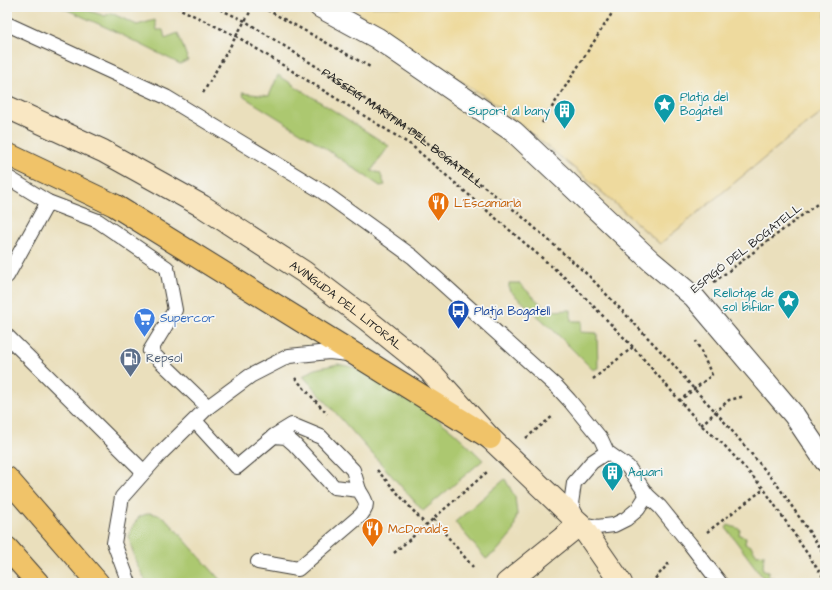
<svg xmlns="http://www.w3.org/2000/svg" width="832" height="590" viewBox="0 0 832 590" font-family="'Architects Daughter',sans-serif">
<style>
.green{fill:#acc86f;stroke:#647246}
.sand{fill:#eeda9e;stroke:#857b5d}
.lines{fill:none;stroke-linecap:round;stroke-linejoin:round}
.service-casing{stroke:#3b3934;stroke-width:16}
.pedestrian-casing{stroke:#3b3934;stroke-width:23}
.secondary-casing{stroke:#3b3934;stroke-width:24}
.trunk-casing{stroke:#3b3934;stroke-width:24}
.path{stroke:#3b3934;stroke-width:2.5;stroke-dasharray:3 3;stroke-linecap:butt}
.service{stroke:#fff;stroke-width:14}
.pedestrian{stroke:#fff;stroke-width:21}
.secondary{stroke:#f9e7c3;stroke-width:22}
.trunk{stroke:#f0c369;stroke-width:22}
.labels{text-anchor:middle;stroke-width:3.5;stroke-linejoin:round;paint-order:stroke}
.culture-label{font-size:12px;fill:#0d838f;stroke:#f6f6f2;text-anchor:start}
.street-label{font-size:12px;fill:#1c1c1c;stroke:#f6f6f2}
.food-label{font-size:12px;fill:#c56008;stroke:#f6f6f2;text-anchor:start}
.transit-label{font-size:12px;fill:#164399;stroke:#f6f6f2;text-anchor:start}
.shop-label{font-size:12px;fill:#366cbe;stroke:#f6f6f2;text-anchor:start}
.service-label{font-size:12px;fill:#4e5e75;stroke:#f6f6f2;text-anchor:start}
</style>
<rect width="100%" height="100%" fill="#f6f6f2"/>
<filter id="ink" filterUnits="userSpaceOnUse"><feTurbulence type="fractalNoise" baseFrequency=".025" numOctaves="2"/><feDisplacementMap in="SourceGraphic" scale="8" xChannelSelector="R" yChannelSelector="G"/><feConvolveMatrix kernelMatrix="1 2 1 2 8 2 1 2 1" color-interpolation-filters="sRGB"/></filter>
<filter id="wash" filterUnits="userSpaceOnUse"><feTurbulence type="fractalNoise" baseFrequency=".012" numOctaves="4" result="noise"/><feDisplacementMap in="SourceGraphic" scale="16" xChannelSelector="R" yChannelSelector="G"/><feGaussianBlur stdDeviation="0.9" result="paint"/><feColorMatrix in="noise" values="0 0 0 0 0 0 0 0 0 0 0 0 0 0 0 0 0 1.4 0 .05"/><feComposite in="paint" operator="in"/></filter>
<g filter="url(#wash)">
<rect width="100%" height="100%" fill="#eadfbc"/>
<g class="green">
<path d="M61,7h16l28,9 6,-3 26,12 18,-5 2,10h6l2,8 13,-5 10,27 -8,4 -68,-34z"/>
<path d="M278,75l111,71 -18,25 9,2 5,12 -5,1 -70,-48 -66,-41 -2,-4 27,3z"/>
<path d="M509,283h10l29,28 23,-1v11h11l-2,11 17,1 1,35 -5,2 -41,-41 -43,-39z"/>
<path d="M338,364l28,6 47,29 42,34 28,27 -60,51 -120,-135 12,-7z"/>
<path d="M505,479l10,18 2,17 -4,18 -16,19 -11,8 -31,-37z"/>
<path d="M149,513l10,2 7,4 57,64h-76l-10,-18 -6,-19 -2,-9 2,-8 8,-12z"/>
<path d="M728,525l12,4 -1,6 7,2 -1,7 6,2 6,9 7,-1 -1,16 6,1 -1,6 7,1 -1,5h-7l-41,-55z"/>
</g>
<path class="sand" d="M348,7h477v104l-35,26 -130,107 -75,-67 -95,-77z"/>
</g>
<g filter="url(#ink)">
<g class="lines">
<defs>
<g id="service">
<path d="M7,24l159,73 157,95 90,65 144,130 12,13 32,39 6,13 21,15 19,28 13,12 30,37 30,39"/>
<path d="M7,177l41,25 50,19 69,47 8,42 -25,41 58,56"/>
<path d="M7,276l41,-74"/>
<path d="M7,336l137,136"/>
<path d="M195,421l42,46 37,-31 12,1 8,7 40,43 25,3c6,10 11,14 2,25l-63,54 -40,-7"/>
<path d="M274,436l18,-11 29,12 32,33 6,20"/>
<path d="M607,452l-15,10 -18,21 -3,21 9,20 17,3 17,-2 12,-6 12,-10 9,-14"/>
<path d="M129,583l-15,-40 8,-46 39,-44 47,-46 42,-31 39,-20 40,-4 19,2"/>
</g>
<path id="pedestrian" d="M320,7l57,31 137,94 137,129 43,36 100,118 31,46"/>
<g id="secondary">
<path id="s2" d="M7,107l96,44 99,55 102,66 62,47 62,50 62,69 90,86 41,59"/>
<path d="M507,583l73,-59"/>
</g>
<g id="trunk">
<path d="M7,154l107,51 376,233"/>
<path d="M7,478l91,105"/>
<path d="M7,548l31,35"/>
</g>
</defs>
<use href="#service" class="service-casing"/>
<use href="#pedestrian" class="pedestrian-casing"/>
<use href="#secondary" class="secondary-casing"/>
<use href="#trunk" class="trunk-casing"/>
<g class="path">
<path d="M176,7l60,29 175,109 160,138 62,64 68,78 23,20 40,44 61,91"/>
<path id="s1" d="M215,7l30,14 80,51 91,62 102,79 71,63 82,86 23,27 22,23 60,71 49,72"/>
<path d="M262,7l110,61"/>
<path d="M203,93l50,-86"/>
<path d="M542,123l74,-116"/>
<path d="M714,282l111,-84"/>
<path d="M295,378l32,36"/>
<path d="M593,379l40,-32"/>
<path d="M679,401l33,-26 -16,-34"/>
<path d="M701,425l28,-25 16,-4"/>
<path d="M526,438l27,-22"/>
<path d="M377,470l49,55"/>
<path d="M433,519l40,48"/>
<path d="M707,532l57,-43"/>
<path d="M394,553l93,-81"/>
<path d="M651,583l19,-21"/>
</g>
<use href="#service" class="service"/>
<use href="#pedestrian" class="pedestrian"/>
<use href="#secondary" class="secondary"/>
<use href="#trunk" class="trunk"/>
</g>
</g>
<defs>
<symbol id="sight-pin" viewBox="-11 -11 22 30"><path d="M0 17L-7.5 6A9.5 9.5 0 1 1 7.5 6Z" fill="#0f9aa8" stroke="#f6f6f2"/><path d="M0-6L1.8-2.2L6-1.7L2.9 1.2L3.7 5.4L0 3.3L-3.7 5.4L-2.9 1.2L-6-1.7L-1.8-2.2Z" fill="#fff"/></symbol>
<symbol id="building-pin" viewBox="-11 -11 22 30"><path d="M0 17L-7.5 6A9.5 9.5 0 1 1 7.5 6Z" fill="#0f9aa8" stroke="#f6f6f2"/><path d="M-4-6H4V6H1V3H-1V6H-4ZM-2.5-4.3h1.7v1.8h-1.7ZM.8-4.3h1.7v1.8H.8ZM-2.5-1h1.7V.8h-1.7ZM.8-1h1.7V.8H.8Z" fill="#fff"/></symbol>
<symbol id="restaurant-pin" viewBox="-11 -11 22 30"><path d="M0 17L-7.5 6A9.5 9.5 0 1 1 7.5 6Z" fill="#e8710a" stroke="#f6f6f2"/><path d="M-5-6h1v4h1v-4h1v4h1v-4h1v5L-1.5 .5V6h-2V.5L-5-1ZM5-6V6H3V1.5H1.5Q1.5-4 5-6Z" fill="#fff"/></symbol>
<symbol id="bus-pin" viewBox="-11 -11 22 30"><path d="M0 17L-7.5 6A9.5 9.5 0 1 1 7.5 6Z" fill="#1a4fb4" stroke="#f6f6f2"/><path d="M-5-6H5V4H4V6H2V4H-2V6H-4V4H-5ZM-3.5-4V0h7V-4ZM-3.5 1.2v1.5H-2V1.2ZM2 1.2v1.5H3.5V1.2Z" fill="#fff"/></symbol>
<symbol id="supermarket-pin" viewBox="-11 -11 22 30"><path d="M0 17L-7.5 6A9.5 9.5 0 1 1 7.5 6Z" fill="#3f7fe0" stroke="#f6f6f2"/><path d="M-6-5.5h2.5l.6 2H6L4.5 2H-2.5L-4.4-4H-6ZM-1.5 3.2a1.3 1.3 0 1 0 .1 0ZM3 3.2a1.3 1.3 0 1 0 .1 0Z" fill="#fff"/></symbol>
<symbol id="fuel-pin" viewBox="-11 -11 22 30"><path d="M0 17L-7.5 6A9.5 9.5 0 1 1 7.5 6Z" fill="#5c6f8a" stroke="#f6f6f2"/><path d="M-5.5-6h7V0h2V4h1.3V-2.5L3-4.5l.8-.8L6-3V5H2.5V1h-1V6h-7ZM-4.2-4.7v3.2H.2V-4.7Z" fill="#fff"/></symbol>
</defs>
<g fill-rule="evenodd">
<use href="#sight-pin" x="652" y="92" width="25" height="34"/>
<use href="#building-pin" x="552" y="98" width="25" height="34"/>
<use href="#restaurant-pin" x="426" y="190" width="25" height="34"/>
<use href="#sight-pin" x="776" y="288" width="25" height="34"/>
<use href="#bus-pin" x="446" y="298" width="25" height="34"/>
<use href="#supermarket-pin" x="132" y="306" width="25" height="34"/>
<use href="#fuel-pin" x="118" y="346" width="25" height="34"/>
<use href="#building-pin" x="600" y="460" width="25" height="34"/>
<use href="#restaurant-pin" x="360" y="516" width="25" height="34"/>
</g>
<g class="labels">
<g class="culture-label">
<text x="680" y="101">Platja del<tspan x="680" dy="14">Bogatell</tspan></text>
<text x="550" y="115" text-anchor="end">Suport al bany</text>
<text x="774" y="297" text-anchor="end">Rellotge de<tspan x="774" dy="14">sol bifilar</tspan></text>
<text x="628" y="476">Aquari</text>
</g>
<g class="street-label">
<text dy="4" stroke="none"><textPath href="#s1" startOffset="224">PASSEIG MARÍTIM DEL BOGATELL</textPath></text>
<text transform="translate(746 248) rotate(-38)" y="4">ESPIGÓ DEL BOGATELL</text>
<text dy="4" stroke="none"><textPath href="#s2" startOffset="394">AVINGUDA DEL LITORAL</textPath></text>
</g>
<g class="food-label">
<text x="454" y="207">L'Escamarlà</text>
<text x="388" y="533">McDonald's</text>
</g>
<g class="transit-label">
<text x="474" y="315">Platja Bogatell</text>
</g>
<g class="shop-label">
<text x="160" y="322">Supercor</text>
</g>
<g class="service-label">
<text x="146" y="362">Repsol</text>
</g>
</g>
<rect width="832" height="590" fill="none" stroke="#f6f6f2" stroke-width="24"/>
</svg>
